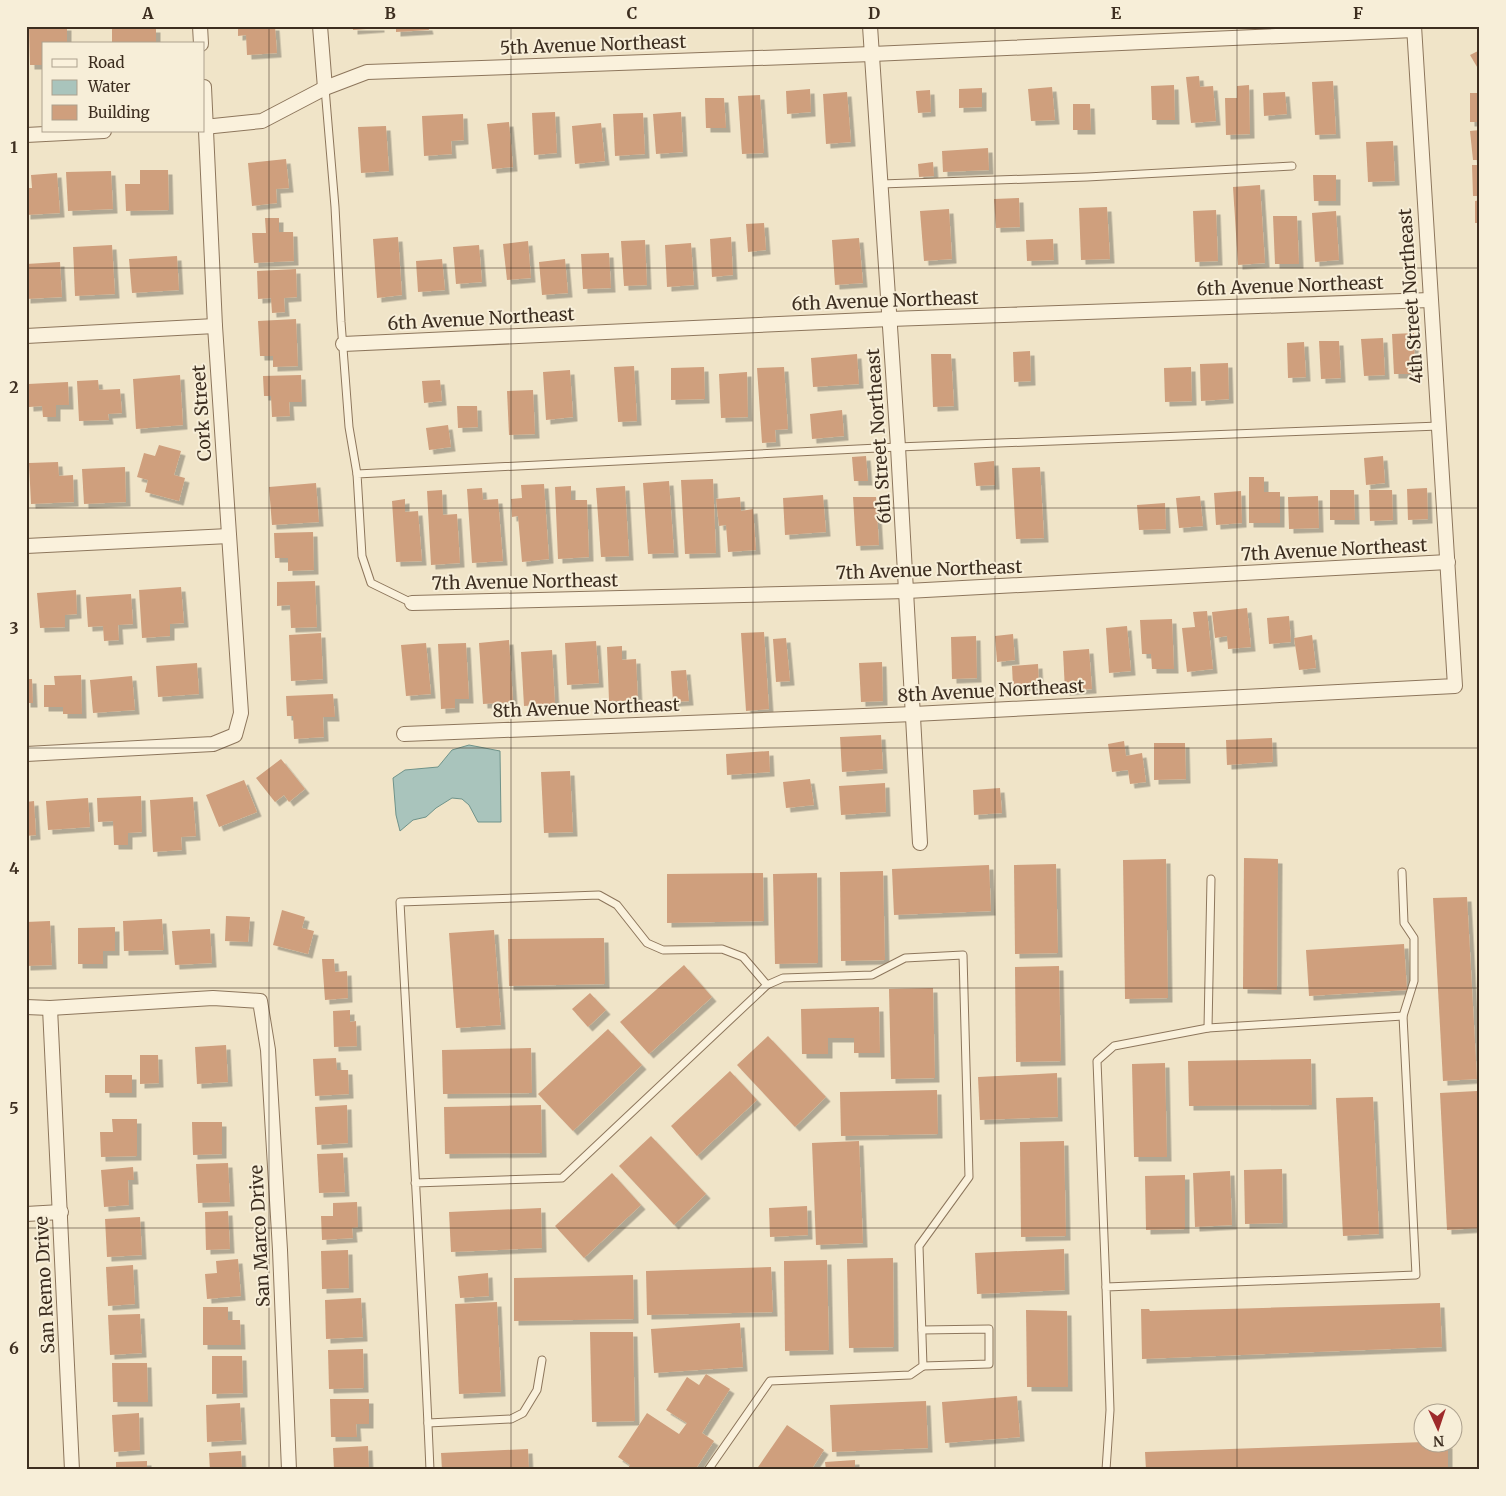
<svg xmlns="http://www.w3.org/2000/svg" width="1506" height="1496" viewBox="0 0 1506 1496" font-family="Merriweather,serif">
<style>
.water{fill:#a9c4bc;stroke:#6f938a}
.building{fill:#cf9f7d;filter:url(#shadow)}
.lines{fill:none;stroke-linecap:round;stroke-linejoin:round}
.service-casing{stroke:#8d765c;stroke-width:9}
.minor-casing{stroke:#8d765c;stroke-width:16}
.service{stroke:#faf1dc;stroke-width:7}
.minor{stroke:#faf1dc;stroke-width:14}
.grid{fill:none;stroke:#3d2e20;stroke-width:1;stroke-opacity:0.55}
.labels{text-anchor:middle;stroke-width:4;stroke-linejoin:round;paint-order:stroke}
.street-label{font-size:18px;fill:#3d2e20;stroke:#f7eed8}
.neatline{fill:none;stroke:#3d2e20;stroke-width:2}
.grid-label{font-size:16px;text-anchor:middle;font-weight:bold;fill:#3d2e20}
</style>
<defs>
<filter id="shadow"><feDropShadow dx="4.5" dy="4.5" stdDeviation="0" flood-color="#0004"/></filter>
</defs>
<rect width="100%" height="100%" fill="#f0e4c8"/>
<path class="water" d="M469,745l31,6 1,71h-23l-9,-17 -7,-6 -10,-1 -16,10 -10,9 -13,3 -13,11 -4,-16 -3,-37 12,-8 33,-3 14,-17z"/>
<g class="building">
<path d="M29,26h38v18h-23v21h-14z"/>
<path d="M112,26h29v2h15v16h-44z"/>
<path d="M238,26h37l2,27 -30,2 -1,-20 -8,1z"/>
<path d="M353,26h27v2l-27,2z"/>
<path d="M396,26h32l1,4 -33,2z"/>
<path d="M1480,50v22l-10,-17z"/>
<path d="M1199,76l1,11 13,-1 3,35 -25,2 -5,-46z"/>
<path d="M1333,81l3,53 -21,1 -3,-53z"/>
<path d="M1174,85l1,35h-23l-1,-34z"/>
<path d="M1249,85l1,49 -24,1 -1,-37h12v-12z"/>
<path d="M1052,87l3,33 -24,1 -3,-32z"/>
<path d="M982,88v19l-23,1v-19z"/>
<path d="M810,89l1,23 -24,2 -1,-23z"/>
<path d="M930,90l1,22 -13,1 -2,-22z"/>
<path d="M847,92l4,50 -25,2 -3,-50z"/>
<path d="M1285,92l2,22 -23,2 -1,-23z"/>
<rect x="1470" y="93" width="10" height="29"/>
<path d="M760,95l4,58 -22,1 -4,-58z"/>
<path d="M705,98h19l2,30h-20z"/>
<path d="M1073,104h17l1,26h-18z"/>
<path d="M555,112l2,41 -23,2 -2,-42z"/>
<path d="M681,112l2,40 -27,2 -3,-40z"/>
<path d="M643,113l2,41 -30,2 -2,-42z"/>
<path d="M463,114l1,26 -13,1 1,13 -28,2 -2,-40z"/>
<path d="M509,122l4,45 -21,2 -5,-45z"/>
<path d="M601,123l4,38 -30,3 -3,-38z"/>
<path d="M386,126l3,45 -28,2 -3,-46z"/>
<path d="M1480,130v30h-7l-3,-29z"/>
<path d="M1393,141l2,40 -27,1 -2,-40z"/>
<path d="M988,148l1,22 -46,2 -1,-21z"/>
<path d="M286,159l3,29 -13,1 1,14 -25,3 -4,-43z"/>
<path d="M933,162l1,14 -15,1 -1,-13z"/>
<path d="M1472,165h8v31h-7z"/>
<path d="M140,170h28l1,40 -43,1 -1,-27h15z"/>
<path d="M111,171l2,38 -45,2 -2,-39z"/>
<path d="M57,173l3,40 -34,2v-27h6l-1,-13z"/>
<path d="M1313,175h23v26h-22z"/>
<path d="M1260,185l5,78 -27,2 -5,-78z"/>
<path d="M1019,198l1,29 -24,1 -2,-29z"/>
<path d="M1480,200v23h-5v-22z"/>
<path d="M1107,207l3,52 -29,1 -2,-52z"/>
<path d="M949,209l3,50 -28,2 -4,-50z"/>
<path d="M1216,210l2,51 -23,1 -2,-51z"/>
<path d="M1336,211l3,49 -24,2 -3,-49z"/>
<path d="M1273,216h24l2,48h-24z"/>
<path d="M265,218h14v14h14l1,29 -40,2 -2,-30h14z"/>
<path d="M764,223l2,27 -18,2 -2,-28z"/>
<path d="M398,237l4,58 -25,3 -4,-59z"/>
<path d="M731,237l2,38 -21,2 -2,-38z"/>
<path d="M859,238l4,45 -28,2 -3,-45z"/>
<path d="M1053,239l1,21 -27,1 -1,-21z"/>
<path d="M645,240l2,45 -23,1 -3,-45z"/>
<path d="M528,241l3,37 -24,2 -4,-36z"/>
<path d="M691,243l3,42 -27,2 -2,-42z"/>
<path d="M112,245l3,49 -40,2 -2,-49z"/>
<path d="M479,245l3,37 -26,2 -3,-37z"/>
<path d="M609,253l2,35 -28,1 -2,-35z"/>
<path d="M177,256l2,34 -47,3 -3,-34z"/>
<path d="M442,259l3,31 -27,2 -2,-31z"/>
<path d="M565,259l3,34 -26,2 -3,-33z"/>
<path d="M60,262l2,35 -36,2v-35z"/>
<path d="M296,269l1,28 -13,1 1,14 -13,1 -1,-15 -13,1 -1,-28z"/>
<path d="M1477,269h3v28h-2z"/>
<path d="M296,319l2,47 -25,1v-11h-13l-2,-35z"/>
<path d="M1414,333l1,41h-21l-2,-40z"/>
<path d="M1383,338l2,37 -21,1 -3,-37z"/>
<path d="M1319,341h20l2,37 -20,1z"/>
<path d="M1304,342l2,35 -18,1 -1,-35z"/>
<path d="M1030,351l1,30 -17,1 -1,-30z"/>
<path d="M857,354l2,30 -46,3 -2,-29z"/>
<path d="M931,354h20l3,52 -21,1z"/>
<path d="M1228,363l1,36 -28,2 -1,-37z"/>
<path d="M634,366l3,55 -19,1 -4,-55z"/>
<path d="M704,367l1,32 -34,1v-32z"/>
<path d="M784,367l4,62 -13,1 1,12 -14,1 -5,-75z"/>
<path d="M1191,367l1,34 -27,1 -1,-34z"/>
<path d="M570,370l3,47 -27,3 -3,-48z"/>
<path d="M747,372l1,45 -27,1 -2,-44z"/>
<path d="M180,375l3,50 -47,4 -3,-50z"/>
<path d="M301,375l1,27h-13l1,14 -18,1 -1,-21h-7l-1,-20z"/>
<path d="M98,380l1,10 21,-1 2,24 -14,1 1,6 -30,1 -2,-40z"/>
<path d="M440,380l2,21 -18,2 -2,-22z"/>
<path d="M68,382l1,23h-13v12h-13l-1,-11 -13,1 -1,-23z"/>
<path d="M533,390l2,44 -26,1 -2,-44z"/>
<path d="M457,406h20l1,21 -20,1z"/>
<path d="M842,410l2,26 -32,3 -2,-25z"/>
<path d="M448,425l3,22 -22,3 -3,-22z"/>
<path d="M159,445l22,6 -7,24 11,3 -6,23 -34,-9 3,-12 -11,-3 7,-24 11,3z"/>
<path d="M866,456l2,25h-14l-2,-24z"/>
<path d="M1383,456l2,27 -19,2 -2,-27z"/>
<path d="M994,461l1,24 -19,1 -2,-23z"/>
<path d="M58,462l1,14 14,-1 1,27 -43,2 -2,-41z"/>
<path d="M125,467l1,35 -42,2 -2,-35z"/>
<path d="M1040,467l4,71 -28,1 -4,-71z"/>
<path d="M1249,477h15v15h16v31h-31z"/>
<path d="M713,479l3,74 -31,1 -4,-74z"/>
<path d="M669,481l5,72 -26,1 -5,-71z"/>
<path d="M316,483l3,39 -47,3 -3,-38z"/>
<path d="M544,484l5,75 -27,3 -4,-46 -6,1 -1,-18 11,-1 -1,-13z"/>
<path d="M571,486v14h16l2,57 -31,2 -3,-72z"/>
<path d="M625,486l4,70 -28,1 -5,-69z"/>
<path d="M482,488l1,12 15,-1 5,62 -31,2 -5,-74z"/>
<path d="M1427,488l1,31 -20,1 -1,-31z"/>
<path d="M442,490l1,25 14,-1 3,49 -29,2 -4,-74z"/>
<path d="M1330,490h24l1,30h-25z"/>
<path d="M1369,490h23l1,30 -23,1z"/>
<path d="M1241,491l1,32 -26,2 -2,-32z"/>
<path d="M823,495l3,37 -41,3 -2,-37z"/>
<path d="M1200,496l3,30 -24,2 -3,-30z"/>
<path d="M1318,496l1,32 -30,1 -1,-32z"/>
<path d="M740,497l1,14 12,-2 3,41 -28,2 -2,-27 -7,1 -3,-27z"/>
<path d="M853,497h23l3,48 -23,1z"/>
<path d="M405,499v13l13,-1 4,50 -26,1 -4,-61z"/>
<path d="M1165,503l1,26 -27,1 -2,-25z"/>
<path d="M313,532l1,38 -26,1v-13h-13l-1,-25z"/>
<path d="M315,581l2,46 -26,1 -1,-23 -13,1v-24z"/>
<path d="M181,587l3,36 -14,1v12l-28,2 -3,-48z"/>
<path d="M76,590l1,24 -12,1v12l-25,1 -3,-35z"/>
<path d="M131,594l2,30 -15,1 1,15 -15,1 -1,-15 -15,1 -2,-30z"/>
<path d="M1247,608l4,39 -23,2 -1,-13 -12,2 -3,-26z"/>
<path d="M1207,611l6,58 -26,3 -5,-44 13,-1 -2,-15z"/>
<path d="M1289,616l2,26 -22,2 -2,-26z"/>
<path d="M1172,619l2,50h-22l-1,-15h-9l-2,-34z"/>
<path d="M1127,626l4,45 -22,2 -3,-45z"/>
<path d="M764,632l5,77 -23,2 -5,-78z"/>
<path d="M321,633l2,46 -32,2 -2,-46z"/>
<path d="M1013,634l2,26 -18,2 -2,-26z"/>
<path d="M1312,635l4,33 -17,2 -5,-32z"/>
<path d="M976,636l1,42 -25,1 -1,-42z"/>
<path d="M786,638l4,43 -14,1 -3,-43z"/>
<path d="M509,640l4,62 -30,2 -4,-61z"/>
<path d="M596,641l3,42 -32,2 -2,-42z"/>
<path d="M426,643l5,51 -25,2 -5,-51z"/>
<path d="M466,643l3,56h-14v9l-14,1 -3,-65z"/>
<path d="M622,646v14l14,-1 2,42h-29l-2,-54z"/>
<path d="M1089,649l3,40 -27,2 -2,-40z"/>
<path d="M552,650l3,54 -31,2 -3,-54z"/>
<path d="M882,662l1,39 -22,1 -2,-39z"/>
<path d="M197,663l2,31 -41,3 -2,-31z"/>
<path d="M1038,664l1,22 -26,1 -1,-21z"/>
<path d="M686,670l3,31 -16,1 -2,-31z"/>
<path d="M81,675l1,39h-19v-7h-19v-22h11l-1,-9z"/>
<path d="M132,676l3,34 -42,3 -3,-33z"/>
<path d="M26,679h6l1,24h-7z"/>
<path d="M333,694l2,23h-12l1,20 -30,2 -1,-23h-6l-1,-20z"/>
<path d="M881,735l2,34 -41,3 -2,-35z"/>
<path d="M1272,738l1,24 -46,3 -1,-25z"/>
<path d="M1124,741l2,15 16,-3 4,29 -16,2 -2,-14 -16,2 -4,-28z"/>
<path d="M1154,743h31l1,36 -32,1z"/>
<path d="M769,751l1,21 -43,3 -1,-21z"/>
<path d="M281,759l24,30 -16,13 -5,-7 -9,7 -19,-24z"/>
<path d="M570,771l3,61 -29,1 -3,-61z"/>
<path d="M810,779l4,26 -28,3 -3,-26z"/>
<path d="M244,780l13,32 -38,15 -13,-32z"/>
<path d="M885,783l1,29 -45,3 -2,-29z"/>
<path d="M1000,788l2,25 -28,2 -1,-25z"/>
<path d="M141,796l1,36 -14,1v12h-14l-1,-24 -15,1 -1,-24z"/>
<path d="M193,797l3,39 -15,1 1,13 -29,2 -3,-52z"/>
<path d="M88,798l2,29 -42,3 -2,-29z"/>
<path d="M34,801l2,34 -10,1v-34z"/>
<path d="M1244,858l34,1 -1,131 -34,-1z"/>
<path d="M1166,859l2,139 -43,1 -2,-139z"/>
<path d="M1056,864l2,89 -43,1 -1,-89z"/>
<path d="M989,865l2,46 -97,4 -2,-46z"/>
<path d="M883,871l2,89 -44,1 -1,-89z"/>
<path d="M763,873l1,48 -97,2v-49z"/>
<path d="M817,873l1,90 -43,1 -2,-90z"/>
<path d="M1467,897l10,182 -34,2 -10,-183z"/>
<path d="M282,910l23,7 -3,11 12,3 -6,23 -35,-9z"/>
<path d="M226,916l24,1 -2,25 -23,-1z"/>
<path d="M162,919l2,31 -40,1 -1,-30z"/>
<path d="M50,921l2,44 -26,1v-44z"/>
<path d="M115,927v24h-12v13h-25v-36z"/>
<path d="M210,929l2,34 -37,2 -3,-34z"/>
<path d="M494,930l7,95 -45,3 -7,-95z"/>
<path d="M604,938l1,46 -96,2 -1,-47z"/>
<path d="M1404,944l3,46 -98,6 -3,-46z"/>
<path d="M322,959h12l1,13 12,-1 1,27 -23,2z"/>
<path d="M684,965l28,32 -63,57 -29,-32z"/>
<path d="M1059,966l2,95 -45,1 -1,-95z"/>
<path d="M933,988l2,90 -44,1 -2,-90z"/>
<path d="M590,993l16,17 -18,17 -16,-18z"/>
<path d="M879,1007l1,46h-26v-15h-26v16h-26l-1,-45z"/>
<path d="M350,1010v12l6,-1 1,25 -23,1 -1,-36z"/>
<path d="M608,1029l34,36 -69,66 -35,-37z"/>
<path d="M768,1036l58,61 -31,30 -58,-62z"/>
<path d="M226,1045l2,37 -31,2 -2,-37z"/>
<path d="M531,1048l1,45 -89,1 -1,-44z"/>
<path d="M140,1055h18l1,28 -19,1z"/>
<path d="M336,1058l1,12h11l1,24 -34,2 -2,-37z"/>
<path d="M1311,1059l1,46 -123,1 -1,-45z"/>
<path d="M1165,1063l2,94h-33l-2,-93z"/>
<path d="M730,1071l27,29 -60,56 -26,-30z"/>
<path d="M1057,1073l1,44 -78,3 -2,-43z"/>
<rect x="105" y="1075" width="27" height="18"/>
<path d="M937,1090l1,44 -97,2 -1,-44z"/>
<path d="M1477,1091l3,61v76l-33,2 -7,-137z"/>
<path d="M1373,1097l6,137 -36,2 -7,-138z"/>
<path d="M347,1105l1,38 -31,2 -2,-38z"/>
<path d="M541,1105l1,48 -97,1 -1,-47z"/>
<path d="M112,1119h25v37l-36,1 -1,-25h13z"/>
<path d="M192,1122h30v32l-29,1z"/>
<path d="M651,1136l55,58 -32,31 -55,-59z"/>
<path d="M859,1141l4,102 -47,2 -4,-102z"/>
<path d="M1064,1141l2,95 -45,1 -1,-95z"/>
<path d="M343,1153l2,39 -26,1 -2,-39z"/>
<path d="M228,1163l2,39 -32,1 -2,-39z"/>
<path d="M133,1167l1,13h-6l1,25 -25,2 -3,-37z"/>
<path d="M1282,1169l1,54 -38,1 -1,-54z"/>
<path d="M1230,1171l2,54 -37,2 -2,-54z"/>
<path d="M612,1173l29,32 -57,53 -29,-32z"/>
<path d="M1185,1175v54l-39,1 -1,-54z"/>
<path d="M357,1202l1,25 -6,1 1,10 -31,2 -1,-24h12v-13z"/>
<path d="M807,1206l1,29 -38,2 -1,-29z"/>
<path d="M541,1208l1,40 -91,4 -2,-40z"/>
<path d="M228,1211l2,38 -24,1 -1,-38z"/>
<path d="M140,1217l2,38 -35,2 -2,-38z"/>
<path d="M1064,1249l1,41 -88,4 -2,-41z"/>
<path d="M348,1250l1,38 -27,1 -1,-38z"/>
<path d="M893,1258l1,89 -45,1 -2,-89z"/>
<path d="M238,1259l3,37 -34,3 -2,-25 12,-1 -1,-12z"/>
<path d="M827,1260l2,90 -44,1 -1,-90z"/>
<path d="M133,1265l2,39 -27,2 -2,-39z"/>
<path d="M771,1267l2,45 -126,3 -1,-44z"/>
<path d="M488,1273l1,23 -29,2 -2,-22z"/>
<path d="M633,1275l1,44 -120,2v-43z"/>
<path d="M361,1298l2,39 -37,2 -1,-39z"/>
<path d="M497,1302l4,90 -42,2 -4,-90z"/>
<path d="M1440,1303l2,44 -300,12 -1,-50h8l1,2z"/>
<path d="M203,1307h25v13h12l1,25h-38z"/>
<path d="M1026,1310l41,1 1,76h-41z"/>
<path d="M140,1314l2,39 -32,2 -2,-40z"/>
<path d="M740,1323l3,44 -89,6 -3,-44z"/>
<path d="M590,1332h43l2,89 -43,1z"/>
<path d="M363,1349l1,39 -35,1 -1,-39z"/>
<path d="M212,1356h30l1,37 -31,1z"/>
<path d="M112,1363h35l1,39h-35z"/>
<path d="M706,1374l24,15 -28,44 12,8 -19,29h-68l3,-5 -12,-8 29,-44 32,21 8,-11 -21,-13 21,-33 12,8z"/>
<path d="M1017,1396l3,41 -75,6 -3,-41z"/>
<path d="M330,1399h39v25h-13l1,13h-26z"/>
<path d="M926,1401l2,47 -96,4 -2,-47z"/>
<path d="M240,1403l2,37 -35,2 -1,-37z"/>
<path d="M139,1413l1,37 -26,2 -2,-37z"/>
<path d="M787,1425l37,25 -13,20h-55z"/>
<path d="M1424,1442v2h24v26h-302l-1,-18z"/>
<path d="M368,1446l1,24h-35l-1,-22z"/>
<path d="M528,1449l1,21h-87l-1,-17z"/>
<path d="M241,1451l1,19h-32l-1,-17z"/>
<path d="M855,1460v10h-29l-1,-8z"/>
<path d="M147,1461v9h-31v-8z"/>
</g>
<g class="lines">
<defs>
<g id="service">
<path d="M325,88l10,119 6,115 8,105 8,47"/>
<path d="M881,184l206,-7 205,-11"/>
<path d="M412,603l-41,-20 -9,-27 -5,-82 541,-27 541,-21"/>
<path d="M1208,1028l3,-149"/>
<path d="M415,1183l147,-5 205,-193 -24,-28 -21,-8 -59,1 -16,-7 -30,-38 -18,-10 -199,7c10,189 22,378 30,568"/>
<path d="M1106,1287l-9,-226 17,-15 94,-18 195,-12"/>
<path d="M922,1330l67,-1v35l-66,2"/>
<path d="M428,1423l83,-4 12,-6 14,-23 5,-30"/>
<path d="M708,1470l62,-89 140,-6 13,-9 -4,-120 50,-69 -6,-222 -58,3 -33,17 -89,3 -16,7"/>
<path d="M1106,1470l4,-60 -4,-123 310,-12 -13,-259 11,-35v-43l-10,-15 -2,-51"/>
</g>
<g id="minor">
<path d="M200,26l1,18"/>
<path d="M320,26l5,62"/>
<path d="M870,26l28,421 22,396"/>
<path d="M204,127l58,-6 63,-33 42,-16 505,-18 542,-24"/>
<path d="M26,135l78,-4"/>
<path d="M26,336l189,-10"/>
<path d="M343,344l547,-25 540,-19"/>
<path d="M26,546l203,-10"/>
<path d="M412,603l495,-12 541,-29"/>
<path d="M404,734l510,-20 541,-28 -41,-660"/>
<path d="M26,754l187,-10 22,-9 6,-22 -26,-387 -11,-239"/>
<path d="M26,1007l24,1 163,-10 47,3 8,49 12,200 9,220"/>
<path d="M50,1008l22,462"/>
<path d="M26,1214l35,-2"/>
</g>
</defs>
<use href="#service" class="service-casing"/>
<use href="#minor" class="minor-casing"/>
<use href="#service" class="service"/>
<use href="#minor" class="minor"/>
</g>
<path class="grid" d="M269,26v1444M511,26v1444M753,26v1444M995,26v1444M1237,26v1444M26,268h1454M26,508h1454M26,748h1454M26,988h1454M26,1228h1454"/>
<g class="labels">
<g class="street-label">
<text transform="translate(593 45) rotate(-2)" y="6">5th Avenue Northeast</text>
<text transform="translate(1290 286) rotate(-2)" y="6">6th Avenue Northeast</text>
<text transform="translate(1411 296) rotate(-94)" y="6">4th Street Northeast</text>
<text transform="translate(885 301) rotate(-2)" y="6">6th Avenue Northeast</text>
<text transform="translate(481 319) rotate(-3)" y="6">6th Avenue Northeast</text>
<text transform="translate(202 413) rotate(-94)" y="6">Cork Street</text>
<text transform="translate(879 436) rotate(-94)" y="6">6th Street Northeast</text>
<text transform="translate(1334 550) rotate(-3)" y="6">7th Avenue Northeast</text>
<text transform="translate(929 570) rotate(-2)" y="6">7th Avenue Northeast</text>
<text transform="translate(525 582) rotate(-1)" y="6">7th Avenue Northeast</text>
<text transform="translate(991 691) rotate(-3)" y="6">8th Avenue Northeast</text>
<text transform="translate(586 708) rotate(-2)" y="6">8th Avenue Northeast</text>
<text transform="translate(260 1236) rotate(-93)" y="6">San Marco Drive</text>
<text transform="translate(45 1285) rotate(-93)" y="6">San Remo Drive</text>
</g>
</g>
<rect width="1506" height="1496" fill="none" stroke="#f7eed8" stroke-width="55"/>
<rect x="42" y="42" width="162" height="90" fill="#f7eed8" stroke="#ada18e"/>
<rect x="52" y="59" width="25" height="8" fill="#faf1dc" stroke="#ada18e"/>
<text x="88" y="68" font-size="15" fill="#3d2e20">Road</text>
<rect x="52" y="80" width="25" height="15" fill="#a9c4bc" stroke="#ada18e"/>
<text x="88" y="92" font-size="15" fill="#3d2e20">Water</text>
<rect x="52" y="105" width="25" height="15" fill="#cf9f7d" stroke="#ada18e"/>
<text x="88" y="118" font-size="15" fill="#3d2e20">Building</text>
<g transform="translate(1438 1428) rotate(177)"><circle r="24" fill="#f7eed8" stroke="#ada18e"/>
<path d="M0-4L9 19L0 12L-9 19Z" fill="#9e2a2b"/>
<text y="-8" font-size="14" font-weight="bold" text-anchor="middle" fill="#3d2e20">N</text>
</g>
<rect x="28" y="28" width="1450" height="1440" class="neatline"/>
<g class="grid-label">
<text x="148" y="19">A</text>
<text x="390" y="19">B</text>
<text x="632" y="19">C</text>
<text x="874" y="19">D</text>
<text x="1116" y="19">E</text>
<text x="1358" y="19">F</text>
<text x="14" y="153">1</text>
<text x="14" y="393">2</text>
<text x="14" y="634">3</text>
<text x="14" y="874">4</text>
<text x="14" y="1114">5</text>
<text x="14" y="1354">6</text>
</g>
</svg>
